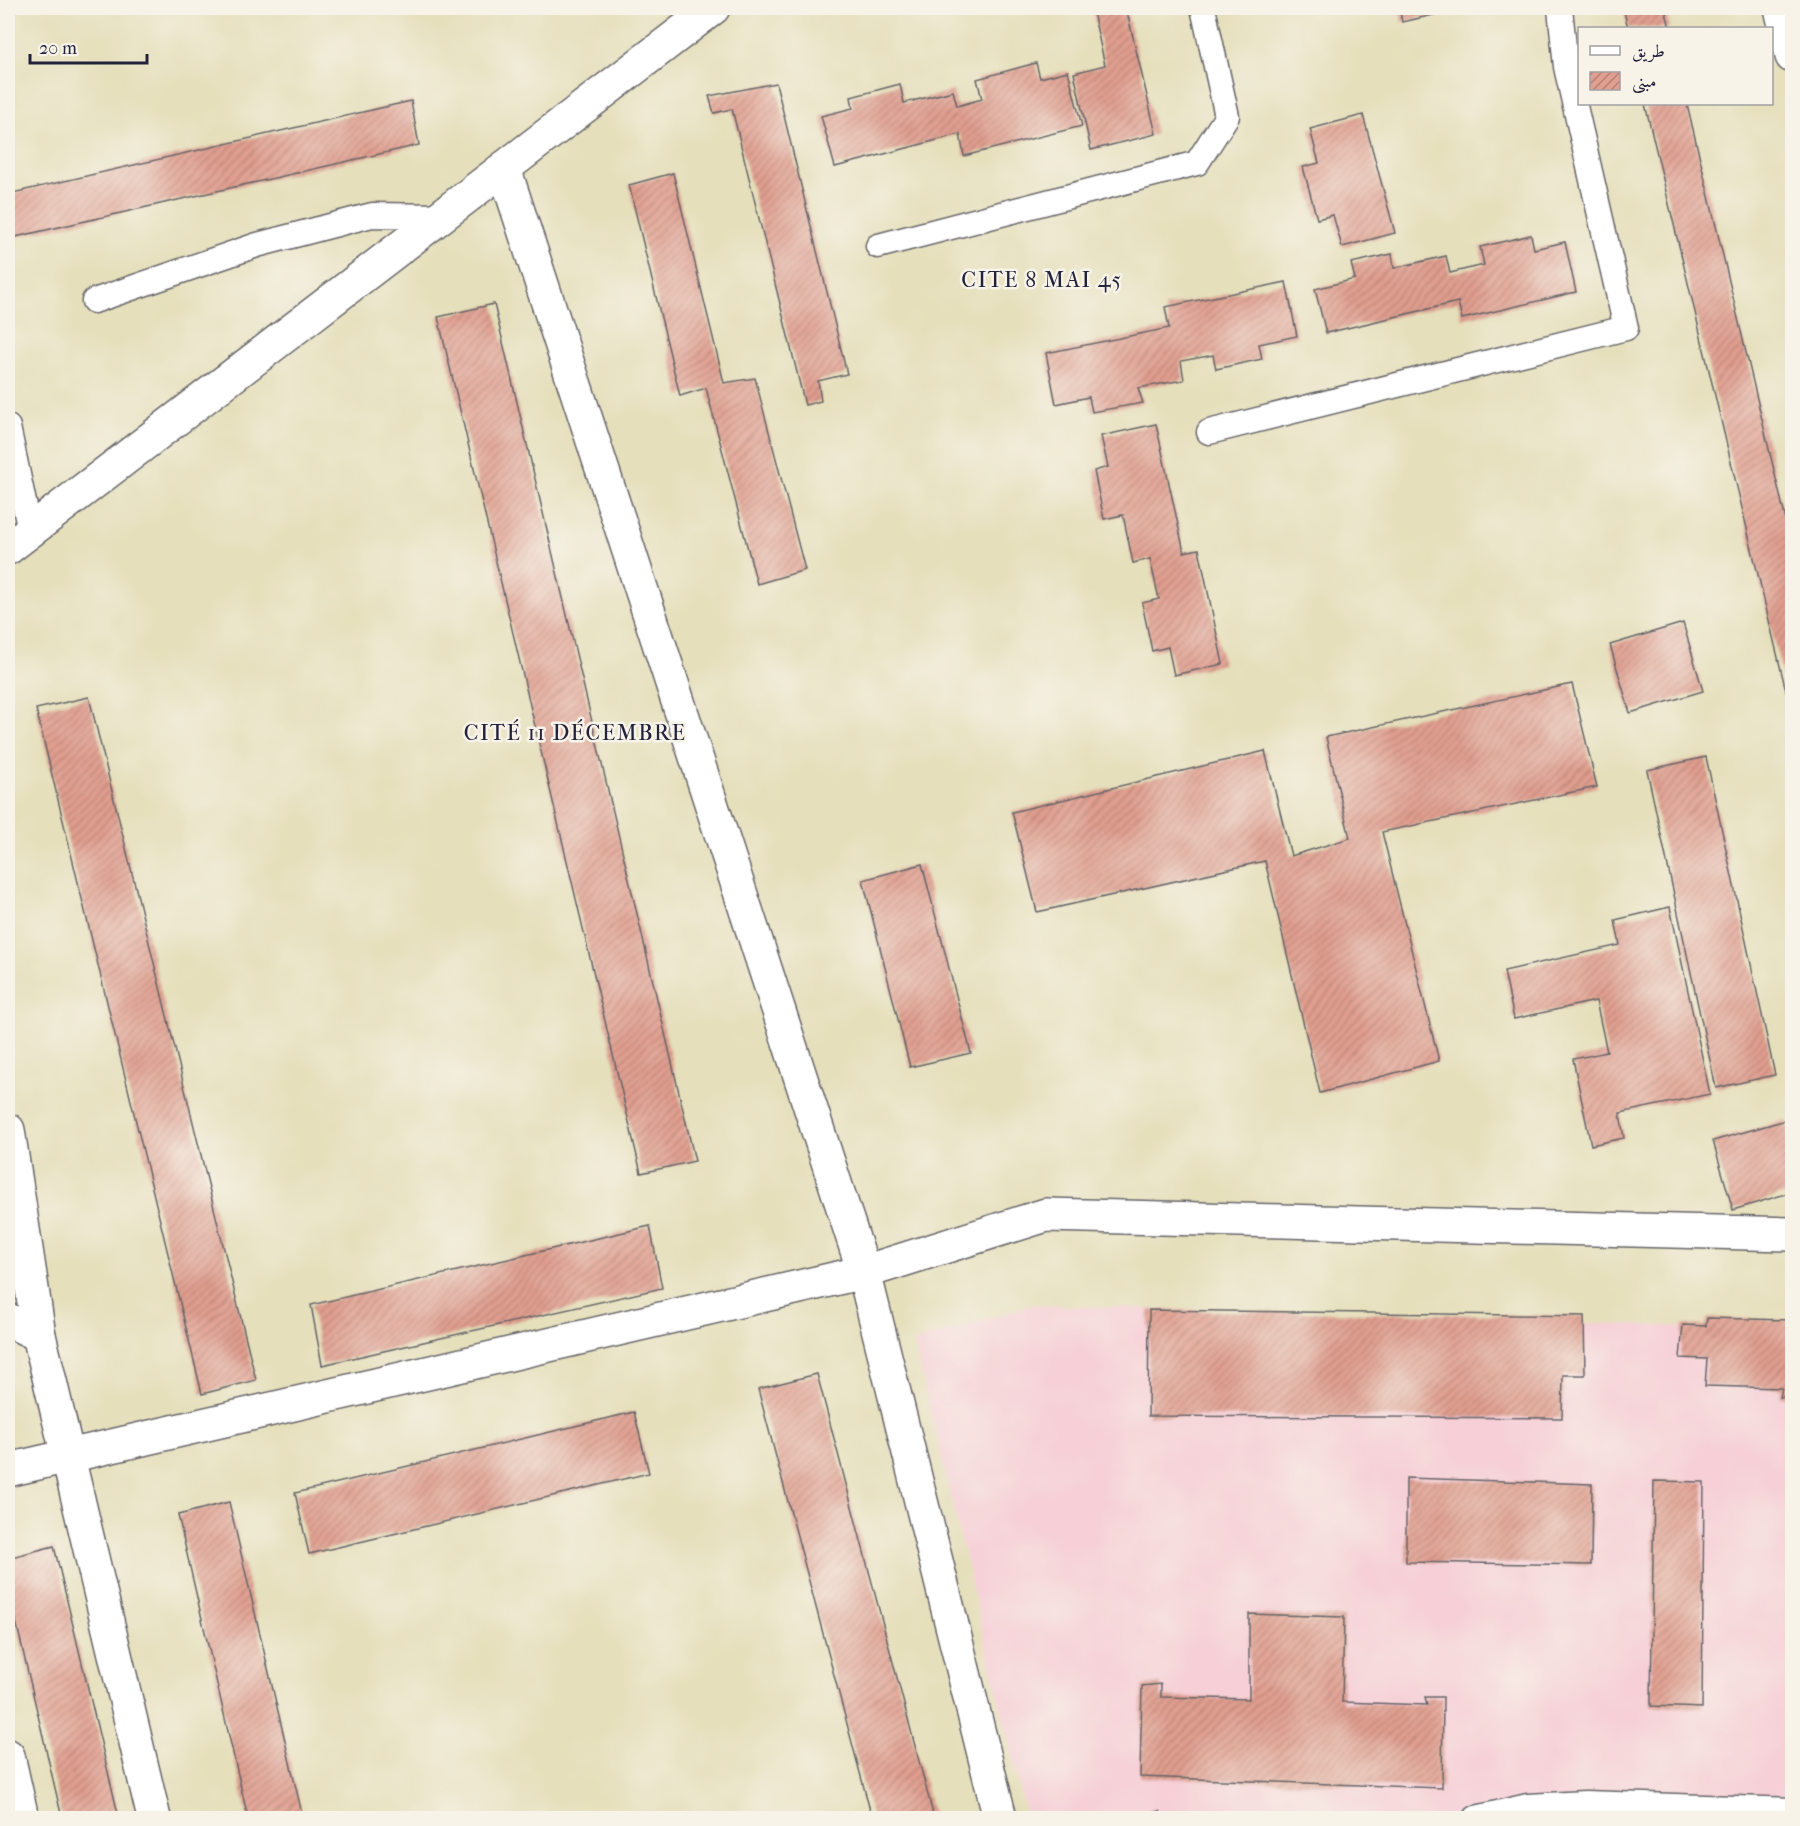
<svg xmlns="http://www.w3.org/2000/svg" width="1800" height="1826" viewBox="0 0 1800 1826" font-family="'IM FELL French Canon',Amiri,serif">
<style>
.built{fill:#f6cfd7}
.building{fill:url(#building-hatch)}
.lines{fill:none;stroke-linecap:round;stroke-linejoin:round}
.lane-casing{stroke:#666468;stroke-width:27}
.street-casing{stroke:#666468;stroke-width:36}
.lane{stroke:#fff;stroke-width:24}
.street{stroke:#fff;stroke-width:33}
.labels{text-anchor:middle;stroke-width:5;stroke-linejoin:round;paint-order:stroke}
.neighbourhood-label{font-size:22px;letter-spacing:1.5px;fill:#22223b;stroke:#f7f3e8}
</style>
<defs>
<pattern id="building-hatch" width="6" height="6" patternUnits="userSpaceOnUse" patternTransform="scale(1.5)"><rect width="6" height="6" fill="#e19f8f"/><path d="M-1 1l2-2M0 6l6-6M5 7l2-2" fill="none" stroke="#b68176"/></pattern>
</defs>
<rect width="100%" height="100%" fill="#f7f3e8"/>
<filter id="ink" filterUnits="userSpaceOnUse"><feTurbulence type="fractalNoise" baseFrequency=".0167" numOctaves="2"/><feDisplacementMap in="SourceGraphic" scale="12" xChannelSelector="R" yChannelSelector="G"/><feConvolveMatrix kernelMatrix="1 2 1 2 8 2 1 2 1" color-interpolation-filters="sRGB"/></filter>
<filter id="wash" filterUnits="userSpaceOnUse"><feTurbulence type="fractalNoise" baseFrequency=".008" numOctaves="4" result="noise"/><feDisplacementMap in="SourceGraphic" scale="24" xChannelSelector="R" yChannelSelector="G"/><feGaussianBlur stdDeviation="1.35" result="paint"/><feColorMatrix in="noise" values="0 0 0 0 0 0 0 0 0 0 0 0 0 0 0 0 0 1.4 0 .05"/><feComposite in="paint" operator="in"/></filter>
<g filter="url(#wash)">
<rect width="100%" height="100%" fill="#e5dfbb"/>
<path class="built" d="M1032,1305l760,25v488h-765l-113,-476z"/>
<g id="blocks">
<g class="building">
<path d="M1092,8h49l-14,4 29,122 -65,16 -17,-77 31,-8z"/>
<path d="M1399,8h65l-62,14z"/>
<path d="M1623,8h42l5,20h-42z"/>
<path d="M1036,63l4,15 28,-7 14,55 -118,30 -4,-22 -125,33 -14,-51 32,-8 -2,-11 49,-13 4,19 49,-12 4,15 25,-7 -5,-20z"/>
<path d="M776,83l71,291 -29,7 3,20 -16,4 -73,-296 -18,4 -5,-17z"/>
<path d="M411,101l8,44 -408,93 -3,-14v-30z"/>
<path d="M1645,104h42l105,442v170z"/>
<path d="M1363,115l32,118 -53,14 -9,-32 -16,4 -14,-52 16,-4 -9,-34z"/>
<path d="M673,173l51,210 31,-5 50,192 -48,14 -51,-196 -26,8 -51,-211z"/>
<path d="M1531,235l3,14 31,-7 11,50 -114,27 -4,-17 -132,31 -11,-44 40,-10 -4,-16 41,-9 2,14 52,-12 4,17 34,-8 -4,-18z"/>
<path d="M1286,282l11,54 -38,8 3,15 -46,10 -3,-14 -32,6 3,19 -46,8 5,15 -51,9 -3,-15 -33,7 -10,-51 123,-25 -4,-21z"/>
<path d="M494,304l201,857 -54,12 -203,-856z"/>
<path d="M1156,424l28,128 15,-3 24,115 -49,11 -6,-28 -16,4 -10,-48 17,-4 -9,-40 -17,4 -10,-48 -19,4 -10,-48 14,-4 -7,-31z"/>
<path d="M1683,623l20,68 -73,22 -20,-68z"/>
<path d="M1572,684l25,103 -215,45 57,229 -119,32 -55,-232 -228,51 -25,-100 253,-61 26,105 59,-18 -24,-101z"/>
<path d="M89,697l167,683 -54,14 -166,-685z"/>
<path d="M1706,757l69,318 -59,13 -69,-318z"/>
<path d="M922,864l49,189 -61,14 -47,-187z"/>
<path d="M1670,907l40,187 -90,19 4,25 -33,7 -18,-86 34,-7 -11,-51 -82,18 -10,-48 116,-26 -5,-25z"/>
<path d="M1786,1120l6,22v50l-59,18 -20,-69z"/>
<path d="M650,1226l12,62 -340,77 -11,-60z"/>
<path d="M1149,1310l435,6 1,59h-22l-1,43 -414,-2z"/>
<path d="M1707,1318l85,2v77h-12l2,-9 -77,-2 2,-27 -27,-1 3,-33 23,1z"/>
<path d="M817,1374l117,444h-62l-114,-429z"/>
<path d="M634,1412l15,61 -340,81 -14,-61z"/>
<path d="M1406,1478l186,6 -1,81 -185,-3z"/>
<path d="M1654,1481l50,1 -2,226 -51,-2z"/>
<path d="M229,1502l74,316h-55l-70,-303z"/>
<path d="M54,1546l65,272h-57l-54,-231v-29z"/>
<path d="M1249,1614l95,3 -2,85 85,3 -2,-8h18l-1,91 -302,-11 2,-91 19,-2v13l88,2z"/>
<path d="M1160,1811l2,7h-30z"/>
</g>
</g>
</g>
<g filter="url(#ink)">
<use href="#blocks" fill-opacity="0" stroke="#666468" stroke-width="1.5"/>
<g class="lines">
<defs>
<g id="lane">
<path d="M878,246l319,-83 30,-47 -24,-108"/>
<path d="M94,301l163,-56 115,-30 69,1"/>
<path d="M8,427l22,104"/>
<path d="M1209,432l417,-104 -60,-261 -6,-59"/>
<path d="M1476,1818l52,-12 57,-3 207,7"/>
</g>
<g id="street">
<path d="M1781,8l11,48"/>
<path d="M504,168l360,1104 136,546"/>
<path d="M8,548l705,-540"/>
<path d="M8,1130l31,205 115,483"/>
<path d="M8,1320l31,15"/>
<path d="M8,1470l856,-198 182,-57 746,19"/>
<path d="M8,1756l14,62"/>
</g>
</defs>
<use href="#lane" class="lane-casing"/>
<use href="#street" class="street-casing"/>
<use href="#lane" class="lane"/>
<use href="#street" class="street"/>
</g>
</g>
<g class="labels">
<g class="neighbourhood-label">
<text x="1042" y="287">CITE 8 MAI 45</text>
<text x="575" y="740">CITÉ 11 DÉCEMBRE</text>
</g>
</g>
<rect width="1800" height="1826" fill="none" stroke="#f7f3e8" stroke-width="30"/>
<rect x="1578" y="27" width="195" height="78" fill="#f7f3e8" stroke="#a29fa3" stroke-width="1.5"/>
<rect x="1590" y="46" width="30" height="9" fill="#ffffff" stroke="#a29fa3" stroke-width="1.5"/>
<text x="1632" y="57" font-size="18" fill="#22223b">طريق</text>
<rect x="1590" y="72" width="30" height="18" fill="url(#building-hatch)" stroke="#a29fa3" stroke-width="1.5"/>
<text x="1632" y="87" font-size="18" fill="#22223b">مبنى</text>
<path d="M30 54v9h117v-9" fill="none" stroke="#22223b" stroke-width="3"/>
<text x="39" y="54" font-size="18" fill="#22223b" stroke="#f7f3e8" stroke-width="4.5" paint-order="stroke">20 m</text>
</svg>
